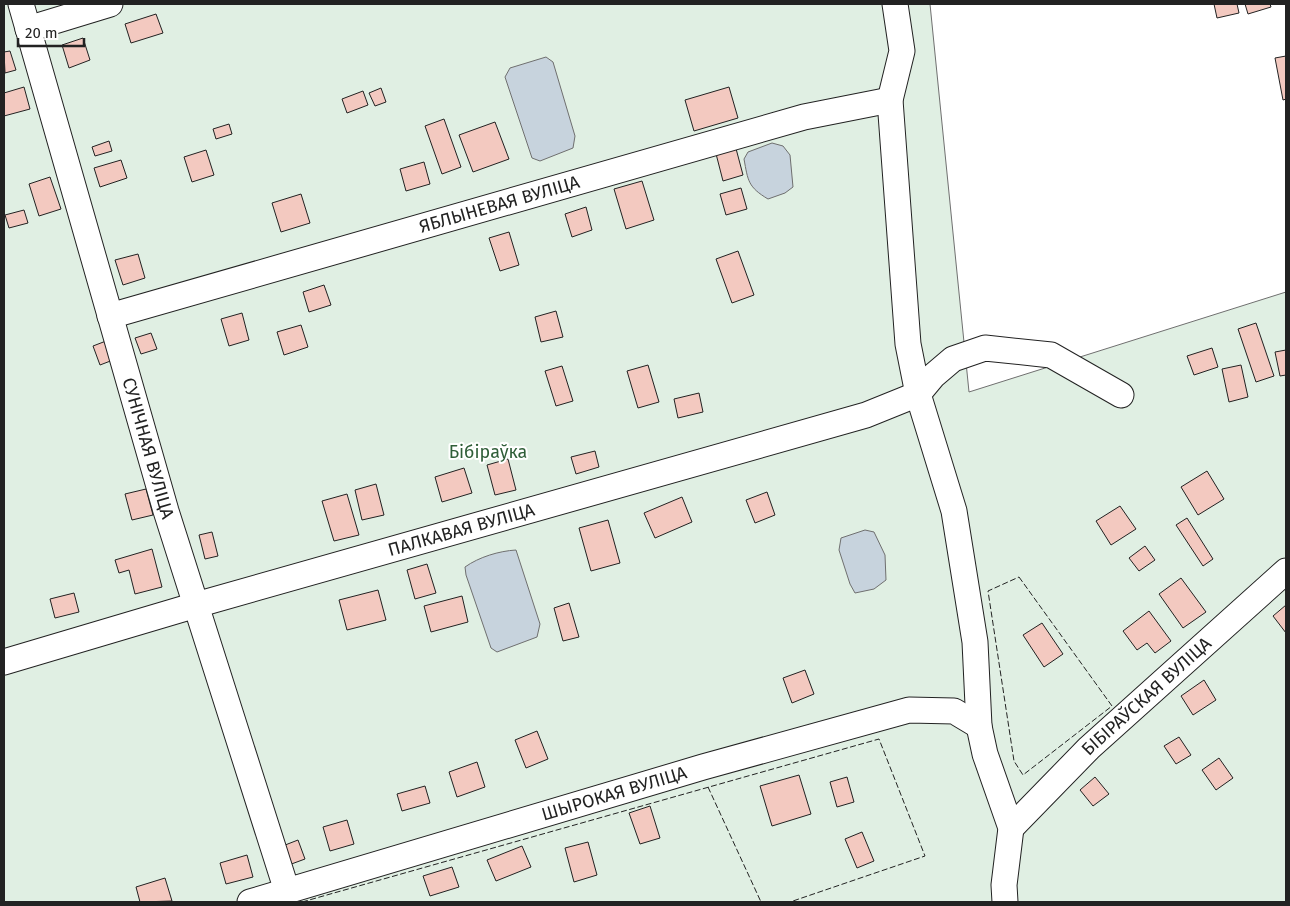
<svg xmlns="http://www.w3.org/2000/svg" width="1290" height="906" viewBox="0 0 1290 906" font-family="'Fira Sans',sans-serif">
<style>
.green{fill:#e0efe3;stroke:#6f6f6f}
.water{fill:#c7d3dd;stroke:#6f6f6f}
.building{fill:#f3c9c0;stroke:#222}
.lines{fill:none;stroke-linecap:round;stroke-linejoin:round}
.minor-casing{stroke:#222;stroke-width:27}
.minor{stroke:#fff;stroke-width:25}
.fence{stroke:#222;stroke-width:1;stroke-dasharray:6 2.5;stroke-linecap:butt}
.labels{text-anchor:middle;stroke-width:4;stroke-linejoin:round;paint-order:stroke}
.street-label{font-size:18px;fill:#222;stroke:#fff}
.park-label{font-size:18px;fill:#2f5e38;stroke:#fff}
</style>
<rect width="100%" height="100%" fill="#fff"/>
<path class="green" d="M4,4h926l39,388 317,-100v610h-1282z"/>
<g class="water">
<path d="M546,57l7,5 22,74 -2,12 -33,13 -8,-3 -27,-81 5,-9z"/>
<path d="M772,143l11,3 7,9 3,32 -8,6 -17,6c-20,-12 -20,-18 -24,-40l4,-7z"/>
<path d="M865,530l9,2 11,23 1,25 -12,9 -19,4 -5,-9 -11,-34 2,-12z"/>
<path d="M516,550l24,74 -3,13 -40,15 -6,-4 -25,-73 -1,-8c14,-10 34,-16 51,-17z"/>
</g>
<g class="building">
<path d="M1214,4h23l2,9 -22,5z"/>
<path d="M1245,4h25l1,3 -23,7z"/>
<path d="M156,14l7,19 -32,10 -6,-19z"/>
<path d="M83,38l7,22 -21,8 -7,-23z"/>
<path d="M10,51l6,19 -11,3 -1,-21z"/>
<path d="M1286,56v43l-3,1 -8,-42z"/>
<path d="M24,87l6,22 -26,7v-23z"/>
<path d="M729,87l9,31 -44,13 -9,-31z"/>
<path d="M381,88l5,14 -11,4 -6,-13z"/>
<path d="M363,91l5,14 -21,8 -5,-14z"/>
<path d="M444,119l17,48 -19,7 -17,-48z"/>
<path d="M495,122l14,37 -36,13 -14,-37z"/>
<path d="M229,124l3,10 -16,5 -3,-10z"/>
<path d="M109,141l3,10 -17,5 -3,-9z"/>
<path d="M734,141l9,34 -20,6 -9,-35z"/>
<path d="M206,150l8,25 -22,7 -8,-25z"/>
<path d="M121,160l6,18 -27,9 -6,-19z"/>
<path d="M424,162l6,22 -24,7 -6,-22z"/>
<path d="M50,177l11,32 -22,7 -10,-32z"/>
<path d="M642,181l12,39 -28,9 -12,-40z"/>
<path d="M741,188l6,21 -21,6 -6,-21z"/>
<path d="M301,194l9,29 -29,9 -9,-29z"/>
<path d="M586,207l6,23 -20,7 -7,-23z"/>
<path d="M24,210l4,13 -19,5 -4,-13z"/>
<path d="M509,232l10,33 -19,6 -11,-33z"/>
<path d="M738,251l16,44 -22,8 -16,-44z"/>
<path d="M138,254l7,24 -22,7 -8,-25z"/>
<path d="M324,285l7,20 -22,7 -6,-20z"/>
<path d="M556,311l7,26 -22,5 -6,-25z"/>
<path d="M242,313l7,27 -20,6 -8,-27z"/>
<path d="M1256,323l18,53 -18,6 -18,-53z"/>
<path d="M301,325l7,22 -24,8 -7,-23z"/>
<path d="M151,333l6,16 -16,5 -6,-16z"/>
<path d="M106,341l7,19 -13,5 -7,-19z"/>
<path d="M1212,348l6,19 -24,8 -7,-19z"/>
<path d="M1286,350v25l-6,1 -5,-24z"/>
<path d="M648,365l11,37 -21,6 -11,-37z"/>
<path d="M1241,365l7,32 -19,5 -7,-33z"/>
<path d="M562,366l11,35 -17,5 -11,-35z"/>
<path d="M699,393l4,19 -25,6 -4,-19z"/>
<path d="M595,451l4,16 -23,7 -5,-17z"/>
<path d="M508,459l8,31 -21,5 -8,-30z"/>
<path d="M464,468l8,25 -30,9 -7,-25z"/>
<path d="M1207,471l17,28 -26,16 -17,-28z"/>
<path d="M376,484l8,31 -22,5 -7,-30z"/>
<path d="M146,489l7,26 -21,5 -7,-26z"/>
<path d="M767,492l8,23 -20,8 -9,-23z"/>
<path d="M347,494l12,41 -25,6 -12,-40z"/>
<path d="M682,497l10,25 -37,16 -11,-25z"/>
<path d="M1120,506l16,23 -25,16 -15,-24z"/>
<path d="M1187,518l26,41 -10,7 -27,-41z"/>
<path d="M608,520l12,43 -29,8 -12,-43z"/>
<path d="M212,532l6,24 -13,3 -6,-24z"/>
<path d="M1145,546l10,14 -16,11 -10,-13z"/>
<path d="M152,549l10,38 -27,7 -6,-24 -10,3 -4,-13z"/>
<path d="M427,564l9,29 -21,6 -8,-29z"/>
<path d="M1181,578l25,34 -23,16 -24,-34z"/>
<path d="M378,590l8,30 -39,10 -8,-30z"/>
<path d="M74,593l5,19 -24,6 -5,-19z"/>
<path d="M462,596l6,26 -37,10 -7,-26z"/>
<path d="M569,603l10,34 -16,4 -9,-33z"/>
<path d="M1286,605v28l-13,-17z"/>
<path d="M1149,611l22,30 -16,12 -8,-10 -10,7 -14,-19z"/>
<path d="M1042,623l21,31 -19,13 -21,-32z"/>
<path d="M805,670l9,24 -22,9 -9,-25z"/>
<path d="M1204,680l12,20 -23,15 -12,-19z"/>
<path d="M537,731l11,28 -22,9 -11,-28z"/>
<path d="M1179,737l12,18 -15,9 -12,-18z"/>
<path d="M1219,758l14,20 -17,12 -14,-20z"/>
<path d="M477,762l8,25 -28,10 -8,-25z"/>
<path d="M799,775l12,39 -39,12 -12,-40z"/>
<path d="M847,777l7,25 -17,5 -7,-25z"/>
<path d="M1095,777l14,17 -16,12 -13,-16z"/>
<path d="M425,786l5,17 -28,8 -5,-17z"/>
<path d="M650,806l10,32 -20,6 -11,-31z"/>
<path d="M347,820l7,24 -24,7 -7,-24z"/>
<path d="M862,832l12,29 -17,7 -12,-29z"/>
<path d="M298,840l7,19 -19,7 -6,-19z"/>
<path d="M588,842l9,33 -23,7 -9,-34z"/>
<path d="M522,846l9,21 -35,14 -9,-21z"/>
<path d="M247,855l6,22 -27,7 -6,-21z"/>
<path d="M452,867l7,20 -29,9 -7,-20z"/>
<path d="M165,878l7,23 -32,1 -4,-15z"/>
</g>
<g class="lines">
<defs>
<g id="minor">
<path id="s1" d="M21,4l145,507 121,380"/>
<path d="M895,4l7,47 -12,49 18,244 10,50 36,117 21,131 4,84 6,28 26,74 -7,57 1,17"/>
<path d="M28,29l82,-25"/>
<path id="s2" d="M110,316l694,-199 86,-17"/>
<path id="s3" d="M4,662l192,-57 670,-190 52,-21 15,-18 20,-17 32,-11 66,7 70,40"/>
<path id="s4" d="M1011,828l78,-80 197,-177"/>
<path id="s5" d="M250,902l453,-135 206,-57 45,1 25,15"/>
</g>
</defs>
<use href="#minor" class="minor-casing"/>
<use href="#minor" class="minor"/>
<g class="fence">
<path d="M1019,577l93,129 -89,69 -9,-14 -26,-170z"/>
<path d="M708,787l53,115"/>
<path d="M302,902l577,-163 46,117 -135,46"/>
</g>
</g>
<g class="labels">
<g class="street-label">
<text dy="6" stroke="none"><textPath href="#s2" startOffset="405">ЯБЛЫНЕВАЯ ВУЛІЦА</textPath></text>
<text dy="6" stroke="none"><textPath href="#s1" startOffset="462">СУНІЧНАЯ ВУЛІЦА</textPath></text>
<text dy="6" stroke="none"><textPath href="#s3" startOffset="476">ПАЛКАВАЯ ВУЛІЦА</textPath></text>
<text dy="6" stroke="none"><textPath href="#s4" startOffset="189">БІБІРАЎСКАЯ ВУЛІЦА</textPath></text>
<text dy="6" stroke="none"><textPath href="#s5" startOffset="380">ШЫРОКАЯ ВУЛІЦА</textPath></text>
</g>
<g class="park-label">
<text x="488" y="458">Бібіраўка</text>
</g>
</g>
<rect width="1290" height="906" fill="none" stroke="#222222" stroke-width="10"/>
<path d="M18 38v8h66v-8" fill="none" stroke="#222222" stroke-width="2.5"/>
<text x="25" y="38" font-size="15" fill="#222222" stroke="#ffffff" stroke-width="4" paint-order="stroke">20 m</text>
</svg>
